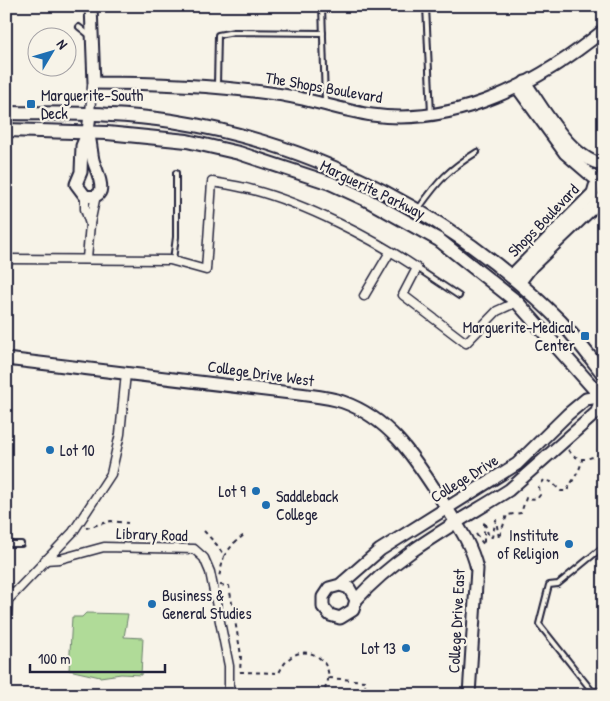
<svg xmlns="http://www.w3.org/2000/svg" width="610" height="701" viewBox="0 0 610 701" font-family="'Patrick Hand',sans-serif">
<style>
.green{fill:#b0db98;stroke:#697e6a}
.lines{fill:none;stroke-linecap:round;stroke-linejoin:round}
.lane-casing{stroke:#22223b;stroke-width:8}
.street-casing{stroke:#22223b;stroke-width:11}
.secondary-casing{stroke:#22223b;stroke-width:15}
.primary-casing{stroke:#22223b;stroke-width:16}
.path{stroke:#22223b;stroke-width:2;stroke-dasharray:4 4;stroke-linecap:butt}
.lane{stroke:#f7f3e8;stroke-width:4}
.street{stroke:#f7f3e8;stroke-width:8}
.secondary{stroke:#f7f3e8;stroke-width:11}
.primary{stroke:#f7f3e8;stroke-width:12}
.poi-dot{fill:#1f6fb2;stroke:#f7f3e8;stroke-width:2}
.labels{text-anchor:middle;stroke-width:4.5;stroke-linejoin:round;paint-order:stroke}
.street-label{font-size:16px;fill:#22223b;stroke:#f7f3e8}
.poi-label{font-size:16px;fill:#22223b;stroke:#f7f3e8;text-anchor:start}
</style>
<rect width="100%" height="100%" fill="#f7f3e8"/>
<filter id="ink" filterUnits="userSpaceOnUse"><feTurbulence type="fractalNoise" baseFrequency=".02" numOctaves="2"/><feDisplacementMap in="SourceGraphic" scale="10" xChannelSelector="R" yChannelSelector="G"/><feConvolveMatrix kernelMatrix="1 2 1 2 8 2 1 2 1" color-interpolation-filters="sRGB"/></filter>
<g filter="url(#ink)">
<path class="green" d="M86,613l42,1 -4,23 19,1 -2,37 -20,-1 -21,3 -31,-7 3,-53h10z"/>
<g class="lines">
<defs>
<g id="lane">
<path d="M322,6l3,95"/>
<path d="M426,6l5,108"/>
<path d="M79,27l10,8"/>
<path d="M217,85l1,-50 16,-3 89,1"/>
<path d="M603,120l1,1"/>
<path d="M419,208c20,-28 29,-38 58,-56"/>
<path d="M173,260l3,-23v-64"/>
<path d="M417,268l42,28"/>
<path d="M6,544h15"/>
<path d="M604,546l-46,38 -9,1 -10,39 53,67h12"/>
<path d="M6,586l8,7"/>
</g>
<g id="street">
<path d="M90,114l2,-28"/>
<path d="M85,196v13l5,15"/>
<path d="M87,258l3,-34 6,-29"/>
<path d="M6,259l164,1 36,10 6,-88c13,2 28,4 41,8 53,14 119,48 164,78l-14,27 63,48 31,-32 20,-9"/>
<path d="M364,296l26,-44"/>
<path d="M45,560l15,-1 44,-12 90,2 10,9 6,14 19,94v23l4,6"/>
<path d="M6,622l2,-22 65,-68 38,-58 9,-40 6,-61"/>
</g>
<g id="secondary">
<path d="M91,6l3,77c61,0 121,2 182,11 32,4 63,16 96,21 85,12 168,-33 232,-85"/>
<path d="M525,82c17,25 46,77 77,82"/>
<path d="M517,87l48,66 28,24"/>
<path d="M88,132c3,10 3,18 5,28 3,11 20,41 -8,36l-9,-12 5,-12 1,-26 6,-14 2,-18"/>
<path d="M511,276l82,-83 2,-7"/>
<path d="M519,283l13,-17 72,-69"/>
<path d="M6,359l293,35c14,2 30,3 44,8 48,17 72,57 98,97 15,24 30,43 36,70l-8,126"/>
<path d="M340,585l9,3 7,12 -3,10 -13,8 -10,-3 -7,-8v-10l6,-9 11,-3 40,-35 137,-86 51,-50 18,-15 18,-3"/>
<path d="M356,600c42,-47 101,-77 153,-110l88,-78 4,-15"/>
</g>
<g id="primary">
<path d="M6,113c55,1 111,-1 166,8 147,23 284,96 389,201 15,16 29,35 43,53"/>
<path d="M6,130l101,3 80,8 52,12 91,30 37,17 72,40 78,62 87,98"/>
</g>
</defs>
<use href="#lane" class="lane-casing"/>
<use href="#street" class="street-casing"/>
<use href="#secondary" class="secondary-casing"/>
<use href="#primary" class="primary-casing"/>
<g class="path">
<path d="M568,450c15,17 20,5 36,5"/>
<path d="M86,528l25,-7 17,2"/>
<path d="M204,531l13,14 7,11 -5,21"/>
<path d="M476,534l8,11v-24l5,16h3l4,-17 3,18 8,-23 14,-2 5,-15 11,1 3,-4 -1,-8 5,-7 7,2 10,9h6c5,-11 13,-19 15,-31"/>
<path d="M224,556l10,-13 10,-8"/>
<path d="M220,585l9,1 12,69 -1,17"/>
<path d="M240,672l39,1c19,-42 62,-10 46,14l5,8"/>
<path d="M329,678l36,3 1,14"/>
</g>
<use href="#lane" class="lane"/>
<use href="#street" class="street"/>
<use href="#secondary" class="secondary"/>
<use href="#primary" class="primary"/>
</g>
</g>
<g class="poi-dot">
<rect x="26" y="99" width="10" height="10" rx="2.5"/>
<rect x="580" y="331" width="10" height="10" rx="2.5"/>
<circle cx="50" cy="450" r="5"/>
<circle cx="256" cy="491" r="5"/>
<circle cx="266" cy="505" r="5"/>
<circle cx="569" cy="544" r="5"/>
<circle cx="152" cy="604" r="5"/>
<circle cx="406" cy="648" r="5"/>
</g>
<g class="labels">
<g class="street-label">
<text transform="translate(324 87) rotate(10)" y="6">The Shops Boulevard</text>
<text transform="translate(373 189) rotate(26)" y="6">Marguerite Parkway</text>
<text transform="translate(543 220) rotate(-46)" y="6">Shops Boulevard</text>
<text transform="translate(261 373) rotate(8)" y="6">College Drive West</text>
<text transform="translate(464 478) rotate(-32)" y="6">College Drive</text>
<text transform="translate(152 534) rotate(2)" y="6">Library Road</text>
<text transform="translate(456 621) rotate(-87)" y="6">College Drive East</text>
</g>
<g class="poi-label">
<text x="41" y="101">Marguerite-South<tspan x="41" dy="18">Deck</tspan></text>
<text x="575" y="333" text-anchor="end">Marguerite-Medical<tspan x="575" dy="18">Center</tspan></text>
<text x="60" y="456">Lot 10</text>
<text x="246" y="497" text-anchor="end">Lot 9</text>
<text x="276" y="502">Saddleback<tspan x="276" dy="18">College</tspan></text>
<text x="559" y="541" text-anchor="end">Institute<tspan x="559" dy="18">of Religion</tspan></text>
<text x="162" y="601">Business &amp;<tspan x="162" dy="18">General Studies</tspan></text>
<text x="396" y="654" text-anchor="end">Lot 13</text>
</g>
</g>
<rect width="610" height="701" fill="none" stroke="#f7f3e8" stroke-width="25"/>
<rect x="12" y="12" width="585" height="676" fill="none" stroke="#22223b" stroke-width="2" filter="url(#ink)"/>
<g transform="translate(52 52) rotate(52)"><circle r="24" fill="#f7f3e8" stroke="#a29fa3"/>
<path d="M0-4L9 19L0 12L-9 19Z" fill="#1f6fb2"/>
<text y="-8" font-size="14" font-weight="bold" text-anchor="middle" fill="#22223b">N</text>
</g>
<path d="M30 664v8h135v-8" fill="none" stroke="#22223b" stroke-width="2.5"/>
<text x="38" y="664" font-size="15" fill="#22223b" stroke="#f7f3e8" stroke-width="4" paint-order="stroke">100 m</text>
</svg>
